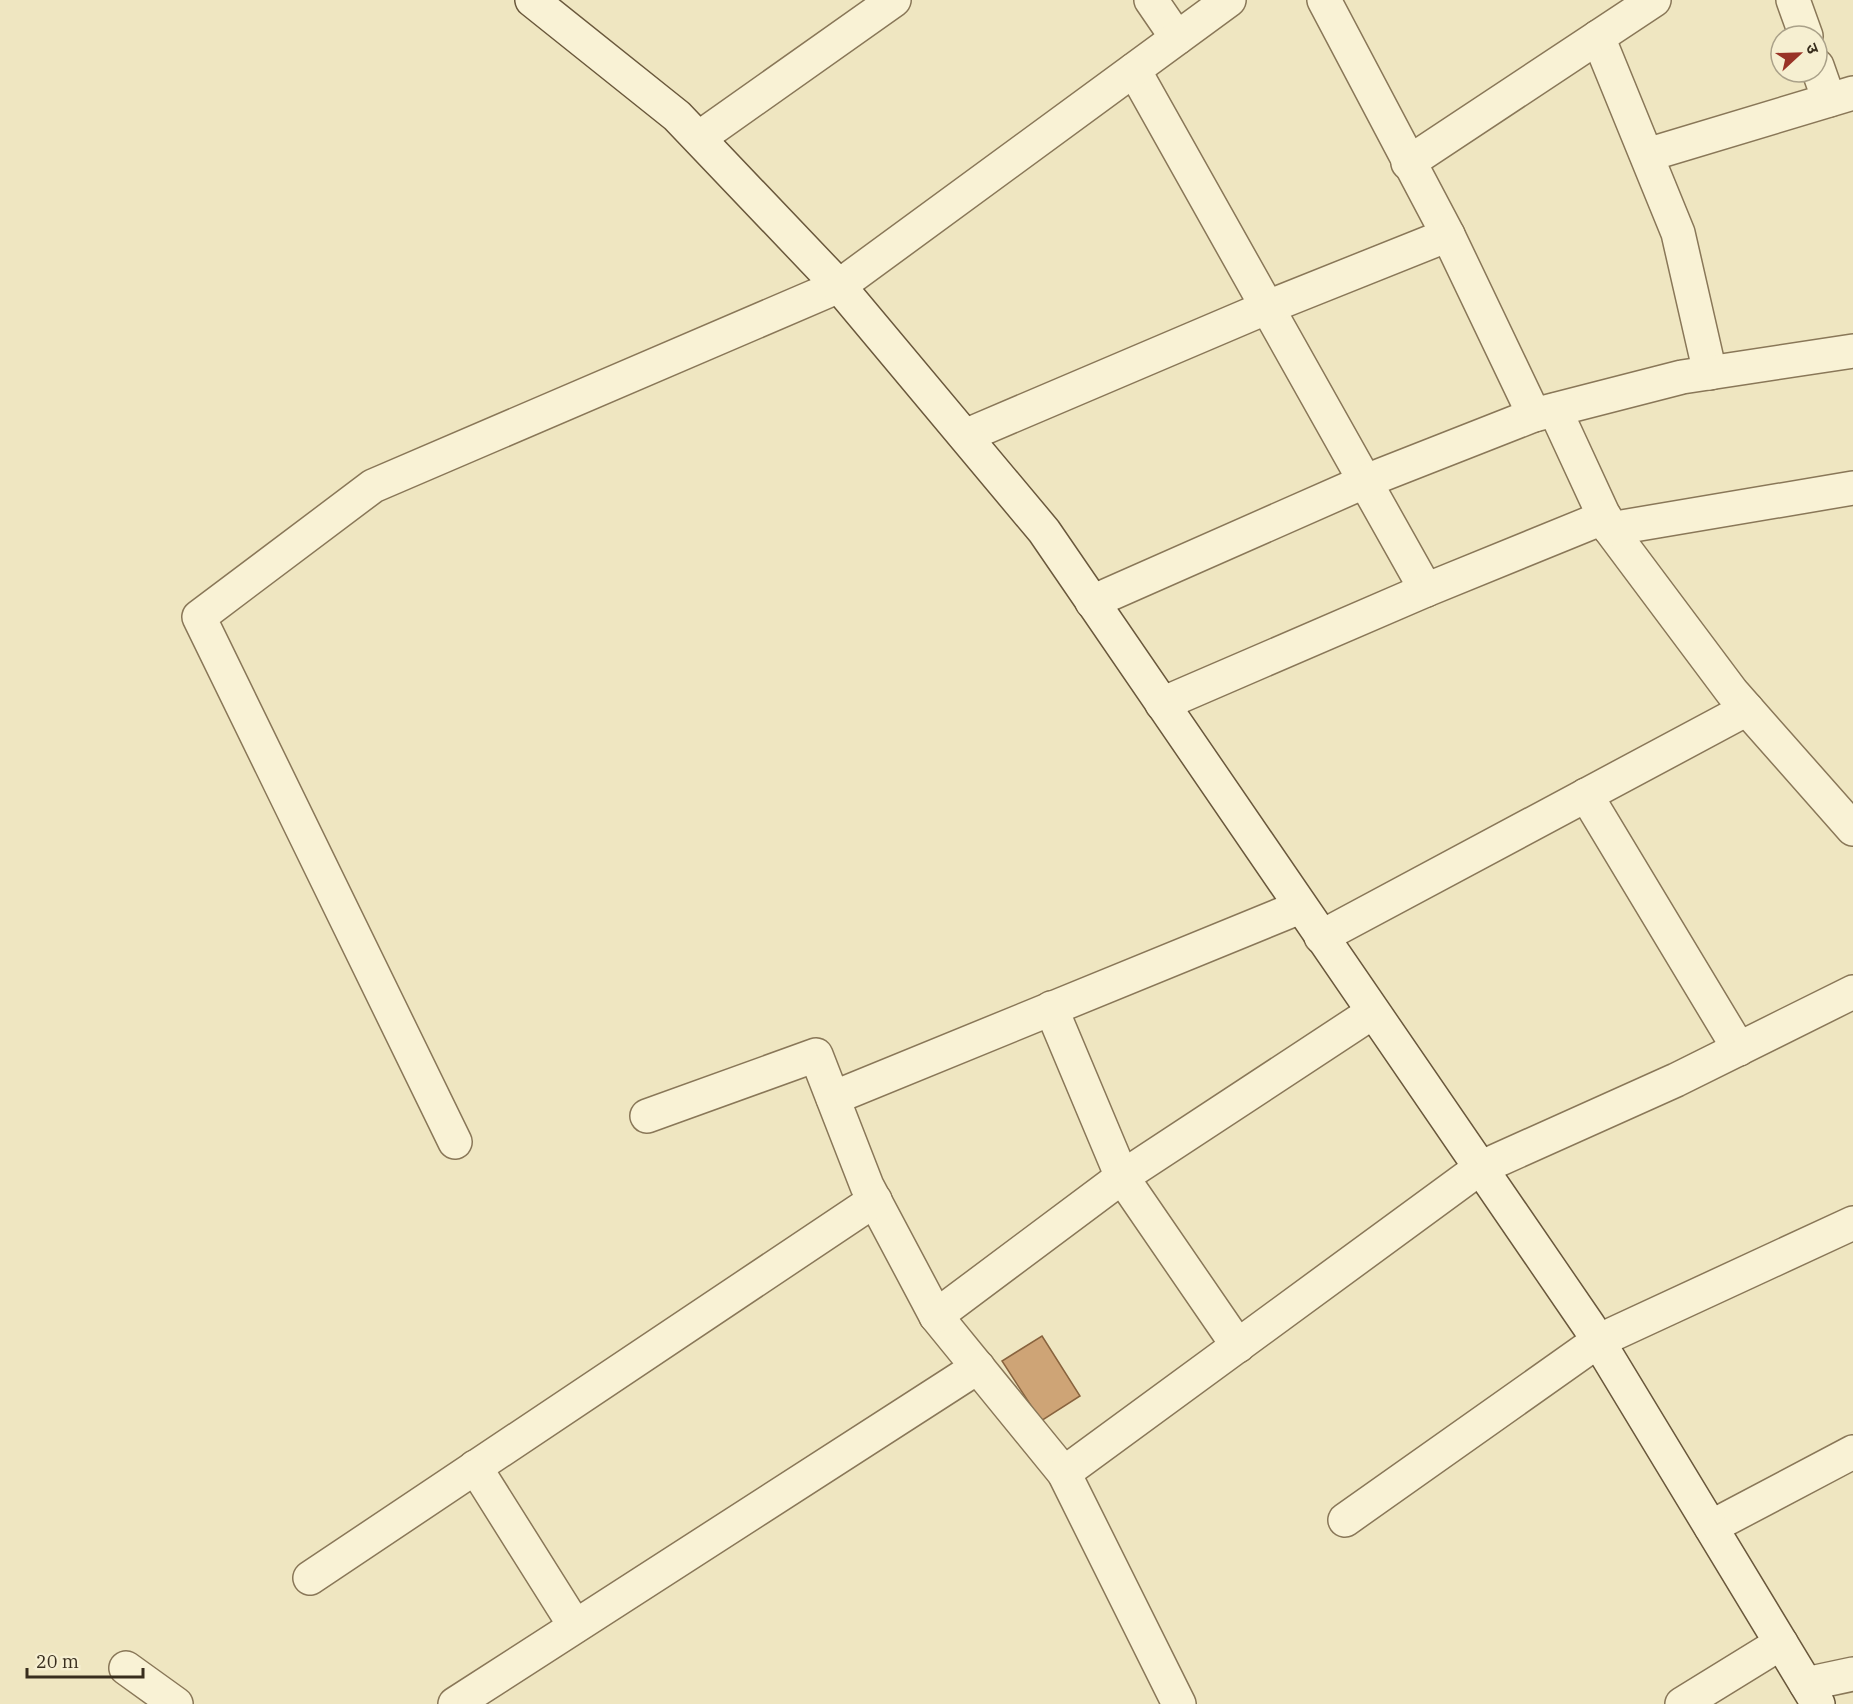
<svg xmlns="http://www.w3.org/2000/svg" width="1853" height="1704" viewBox="0 0 1853 1704" font-family="'IBM Plex Serif','Noto Sans Devanagari',serif">
<style>
.building{fill:#cea476;stroke:#88633e;stroke-width:1.5}
.lines{fill:none;stroke-linecap:round;stroke-linejoin:round}
.street-casing{stroke:#897758;stroke-width:36}
.secondary-casing{stroke:#6a583c;stroke-width:36}
.street{stroke:#f9f2d5;stroke-width:33}
.secondary{stroke:#f9f2d5;stroke-width:33}
</style>
<rect width="100%" height="100%" fill="#efe6c1"/>
<path class="building" d="M1042,1336l38,60 -39,25 -39,-60z"/>
<g class="lines">
<defs>
<g id="street">
<path d="M1151,0l26,38"/>
<path d="M1324,0l124,235 86,180"/>
<path d="M1793,0l13,36"/>
<path d="M1598,37l80,196 32,140"/>
<path d="M1817,66l12,34"/>
<path d="M1134,70l292,520"/>
<path d="M699,138l195,-138"/>
<path d="M1647,155l206,-62"/>
<path d="M1408,163l246,-163"/>
<path d="M1555,410l55,119 122,163 121,137"/>
<path d="M965,436l303,-129 180,-72"/>
<path d="M1610,529l243,-41"/>
<path d="M1092,602l274,-121 168,-66 148,-38 171,-26"/>
<path d="M1162,704l264,-114 179,-73"/>
<path d="M1586,795l153,254"/>
<path d="M1321,937l426,-228"/>
<path d="M1051,1008l71,169 116,169"/>
<path d="M833,1098l467,-191"/>
<path d="M647,1116l169,-61 51,131 69,130 128,157 115,231"/>
<path d="M455,1142l-256,-525 174,-131 466,-200 390,-286"/>
<path d="M936,1316l186,-139 251,-165"/>
<path d="M475,1467l100,159"/>
<path d="M1064,1473l416,-305 196,-88 177,-88"/>
<path d="M1345,1520l253,-179 255,-118"/>
<path d="M1711,1527l142,-75"/>
<path d="M310,1578l565,-378"/>
<path d="M126,1668l50,36"/>
<path d="M1806,1684l47,-10"/>
<path d="M455,1704l523,-337"/>
<path d="M1682,1704l99,-61"/>
</g>
<path id="secondary" d="M532,0l145,116 162,170 205,245 545,795 229,378"/>
</defs>
<use href="#street" class="street-casing"/>
<use href="#secondary" class="secondary-casing"/>
<use href="#street" class="street"/>
<use href="#secondary" class="secondary"/>
</g>
<g transform="translate(1799 54) rotate(68)"><circle r="28" fill="#f6efd1" stroke="#aaa189" stroke-width="1.5"/>
<path d="M0-4.5L10 22L0 15L-10 22Z" fill="#993327"/>
<text y="-9" font-size="16" font-weight="bold" text-anchor="middle" fill="#382d1d">उ</text>
</g>
<path d="M27 1668v9h116v-9" fill="none" stroke="#382d1d" stroke-width="3"/>
<text x="36" y="1668" font-size="18" fill="#382d1d" stroke="#f6efd1" stroke-width="4.5" paint-order="stroke">20 m</text>
</svg>
